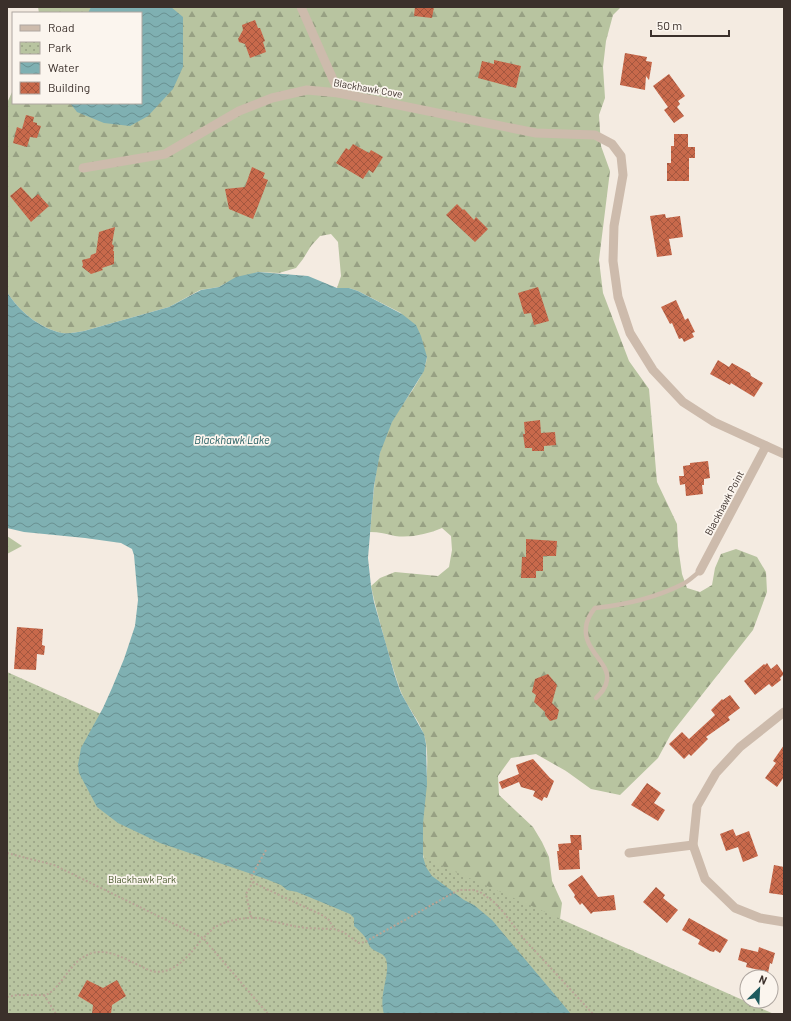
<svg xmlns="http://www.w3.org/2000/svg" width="791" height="1021" viewBox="0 0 791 1021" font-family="Barlow,sans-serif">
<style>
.forest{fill:url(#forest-firs)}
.park{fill:url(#park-dots)}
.water{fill:url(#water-waves)}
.building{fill:url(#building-cross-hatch)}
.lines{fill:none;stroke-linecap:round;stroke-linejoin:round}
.path{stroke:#b9a596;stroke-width:2;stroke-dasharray:2 2;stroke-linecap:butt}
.lane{stroke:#cdbbac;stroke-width:4.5}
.street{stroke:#cdbbac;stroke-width:9}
.labels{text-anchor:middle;stroke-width:3.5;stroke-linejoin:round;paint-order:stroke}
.street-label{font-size:10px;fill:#3b302b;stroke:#fbf5ee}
.park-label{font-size:10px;fill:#4a5a2e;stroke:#fbf5ee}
.water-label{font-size:11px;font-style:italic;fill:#1f5a5e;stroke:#fbf5ee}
</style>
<defs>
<pattern id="forest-firs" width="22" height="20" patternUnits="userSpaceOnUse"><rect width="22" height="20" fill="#b8c4a0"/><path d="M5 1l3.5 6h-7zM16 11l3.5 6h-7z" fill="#97a083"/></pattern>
<pattern id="park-dots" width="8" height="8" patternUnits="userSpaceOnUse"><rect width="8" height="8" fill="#b8c4a0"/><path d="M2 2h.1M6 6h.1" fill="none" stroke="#97a083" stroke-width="1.8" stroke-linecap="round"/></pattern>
<pattern id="water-waves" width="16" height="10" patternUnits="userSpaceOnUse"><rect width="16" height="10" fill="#7fb0b2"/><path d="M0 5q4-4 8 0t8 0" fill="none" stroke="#699091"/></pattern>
<pattern id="building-cross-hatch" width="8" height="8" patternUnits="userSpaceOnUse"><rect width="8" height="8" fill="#c8694b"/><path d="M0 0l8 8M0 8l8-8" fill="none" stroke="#a4573f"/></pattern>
</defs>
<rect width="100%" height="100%" fill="#f4ebe1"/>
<g class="forest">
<path d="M38,7h583l-8,8 -7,26 -3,26 2,31 -6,17 2,31 9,25 -11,89 4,33 26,68 20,28 8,93 20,42 1,22 4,28 5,14 13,4 12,-7 3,-17 6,-14 15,-5 21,8 9,15 1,20 -14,38 -82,104 -13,24 -38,37 -29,-6 -25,-18 -30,-17 -25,4 -13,18 1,19 34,32 9,15 7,15 3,24 10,22 -2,16 8,10 66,22 -1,42 -207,-126c-12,-35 6,-84 0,-124 -3,-19 -18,-34 -25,-51 -6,-16 -10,-31 -15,-47 -5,-20 -11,-39 -15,-59l9,-8 15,-6 43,4 11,-9 3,-17 -1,-14 -9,-8c-14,6 -31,10 -47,8 -8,-2 -16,-4 -25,-4 4,-37 4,-78 22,-111 11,-20 32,-41 35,-64l-26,-44 -43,-22 -9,-3h-12l4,-12 -3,-34 -7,-8 -11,2 -9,10 -8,13 -7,9 -17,5 -21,-1 -32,11 -7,4 -19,3 -31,17 -85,24c-7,1 -15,3 -22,2 -23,-5 -43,-22 -55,-41v-189l6,-13v13h128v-90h-102z"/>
<path d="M7,536l15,10 -15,8z"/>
</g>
<path class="park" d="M7,672l767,342h-767z"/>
<g class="water">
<path d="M91,7h80l12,10v50l-10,22 -25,27 -18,10 -26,-3 -27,-11 -7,-9h71v-90h-53z"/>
<path d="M258,272l50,4 29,12h12l9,3 44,23 14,11 5,11 6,21 -3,14 -32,51 -12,31 -6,33 -6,72 3,28 3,16 21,74 6,17 23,41 2,10 1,40 -4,39v34l3,10 6,9 32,24 10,5 18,15 79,94h-187c-6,-20 7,-39 2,-55 -3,-7 -10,-6 -15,-11 -2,-3 -4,-7 -6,-11 -3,-4 -7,-7 -11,-11v-8l-4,-4 -53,-22 -10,-2 -6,-5 -15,-6 -106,-36 -42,-20 -21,-16 -18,-34 -1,-8 3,-17 22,-40 9,-20 12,-29 11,-33 3,-26 -4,-45 -2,-6 -11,-6 -36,-5 -61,-6 -17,-4v-236c12,19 32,36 55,41 7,1 15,-1 22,-2l85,-24 32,-17 18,-3 17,-10z"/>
</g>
<g class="building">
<path d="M415,7h19l-2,11 -18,-2z"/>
<path d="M255,20l3,8h2l5,13 -2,1 3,10 -16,6 -5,-14 -6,-2 -1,-3 5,-9 -1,-5z"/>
<path d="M625,53l22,4 -1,4 6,1 -3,18 -3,-4 -1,14 -25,-5z"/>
<path d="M494,60l27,6 -5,22 -38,-10 4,-17 12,3z"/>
<path d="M669,74l16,22 -7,5 2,3 -3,3 7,9 -10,7 -10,-13 4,-3 -15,-21z"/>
<path d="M26,115l8,2 -1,5 4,1v2l4,1 -4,12 -7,-1 -3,10 -14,-4 4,-16 5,2z"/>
<path d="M674,134h14v13h7v11h-6v23h-22v-18h4v-17h3z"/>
<path d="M353,144l16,9 2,-3 12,7 -10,16 -4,-3 -6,9 -27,-16 10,-15 3,2z"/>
<path d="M252,167l13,6 -2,5 5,2 -15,39 -24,-10 -4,-20 20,-2z"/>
<path d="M21,187l11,12 6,-5 11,12 -18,16 -21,-26z"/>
<path d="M457,204l6,6 1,-1 10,11 2,-3 12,12 -13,13 -29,-27z"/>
<path d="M665,214l1,4 14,-2 3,21 -14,2 3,16 -15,2 -7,-41z"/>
<path d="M115,227l-3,17 2,2 -1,5h1v13l-12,4 1,2 -12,4 -9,-7 1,-2 -1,-5 8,-2 1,-3 5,-2 3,-21z"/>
<path d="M538,287l11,34 -15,4 -3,-12 -7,1 -6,-21z"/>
<path d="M676,300l9,20 3,-2 7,14 -3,1 2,4 -10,5 -2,-4 -3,1 -7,-16 -2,1 -9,-17z"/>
<path d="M718,360l11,7 3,-4 18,10 1,3 12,7 -9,14 -23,-14 -1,2 -20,-11z"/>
<path d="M540,420l1,13 14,-1 1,13 -12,1v5h-12v-3h-7l-2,-14h2l-1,-12z"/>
<path d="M708,461l2,17 -6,1v6h-2l1,9 -17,2 -1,-12 -5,1 -1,-9h5l-1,-10 7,-1v-2z"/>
<path d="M526,539l31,2 -1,15h-13v15h-7v7h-15l1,-21h4z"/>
<path d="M17,627l26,2 -1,16 3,1 -1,9 -7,-1 -1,16 -22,-1z"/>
<path d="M767,663l4,6 6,-5 7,10 -4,4 1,2 -9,7 -3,-3 -14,11 -11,-14 20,-17 1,1z"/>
<path d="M548,674l9,11 -5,18 7,7 -2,9 -7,2 -5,-6v-3l-11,-10 2,-7 -4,-3 3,-13z"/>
<path d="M730,695l10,13 -12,9 2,3 -24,17 2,2 -17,17 -2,-2 -5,5 -15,-15 13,-12 7,7 26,-24 -4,-5 11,-11 1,1z"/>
<path d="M784,745v32l-7,10 -12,-9 11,-15 -3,-2z"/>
<path d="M533,759l17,19 4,3 -7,17 -3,-1 -2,4 -9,-5 2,-5 -14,-4 -2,-5 -17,7 -3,-7 20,-8 -3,-9z"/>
<path d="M647,783l14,10 -7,10 11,7 -7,11 -27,-16z"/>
<path d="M733,829l3,7 13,-5 9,25 -15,6 -5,-15 -12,4 -6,-17z"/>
<path d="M570,835h11l1,15h-3l1,19 -21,1 -2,-19h2l-1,-7 13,-1z"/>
<path d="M774,865l10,2 -1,28 -14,-2z"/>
<path d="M582,875l16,22 16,-2 2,15 -23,2 -2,2 -9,-11 -2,2 -6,-8 1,-2 -7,-10z"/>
<path d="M656,887l9,8 -2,3 15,12 -11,13 -24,-21z"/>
<path d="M689,918l39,22 -8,13 -5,-3 -1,2 -4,-1 -12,-7 2,-4 -18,-10z"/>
<path d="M759,947l16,6 -3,11 -2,-1 -2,10 -3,2 -5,-2 -1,-3 -13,-3 1,-4 -9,-3 3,-12 17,4z"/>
<path d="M87,980l16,8 14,-8 9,16 -14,9 -1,9h-19l1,-9 -15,-9z"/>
</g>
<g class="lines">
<g class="path">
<path d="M266,850l-15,27 1,4 6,4 64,30 7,5 5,9"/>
<path d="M7,853l47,12 149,73c4,-3 8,-8 12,-11 13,-7 30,-10 44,-9l34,8 13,2 28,1 9,3 16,11 6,-1 90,-50 5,-2h13l7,2 14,10 10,11 20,26 69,75"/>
<path d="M251,917l-5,-23 7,-12"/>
<path d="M44,995l12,19"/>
<path d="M7,997l10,-2h27l4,-1c17,-11 21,-33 44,-41 7,-2 14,-1 21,1 13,4 24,11 36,16 23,9 42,-17 54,-32l65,76"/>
</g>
<path class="lane" d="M596,698c5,-5 10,-10 11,-18 3,-17 -24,-30 -21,-53 1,-8 4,-13 9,-19 29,-3 62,-11 88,-24 6,-3 12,-9 17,-13"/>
<g class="street">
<path d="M301,7l38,86"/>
<path d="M83,168l82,-14 74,-43 33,-13 35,-8 32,3 197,40 59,2 17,9 9,12 2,19 -9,51 -1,35 5,36 12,36 23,37 30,32 31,20 70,32"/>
<path d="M700,571l66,-125"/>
<path d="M784,712l-44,35 -24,26 -19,33 -4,39 12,34 30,29 25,10 24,4"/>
<path d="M629,853l64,-8"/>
</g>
</g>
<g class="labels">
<g class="street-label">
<text transform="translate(368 88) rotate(10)" y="4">Blackhawk Cove</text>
<text transform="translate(724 503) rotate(-62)" y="4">Blackhawk Point</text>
</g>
<g class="park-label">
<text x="142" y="883">Blackhawk Park</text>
</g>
<g class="water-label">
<text x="232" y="444">Blackhawk Lake</text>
</g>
</g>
<rect width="791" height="1021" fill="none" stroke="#3b302b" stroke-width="16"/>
<rect x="12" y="12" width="130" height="92" fill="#fbf5ee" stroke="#aea6a0"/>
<rect x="20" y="25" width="20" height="6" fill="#cdbbac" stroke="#aea6a0"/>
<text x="48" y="32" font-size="12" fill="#3b302b">Road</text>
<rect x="20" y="42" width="20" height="12" fill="url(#park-dots)" stroke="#aea6a0"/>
<text x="48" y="52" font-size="12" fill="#3b302b">Park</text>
<rect x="20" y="62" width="20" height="12" fill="url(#water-waves)" stroke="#aea6a0"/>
<text x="48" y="72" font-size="12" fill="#3b302b">Water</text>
<rect x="20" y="82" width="20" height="12" fill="url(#building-cross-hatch)" stroke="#aea6a0"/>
<text x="48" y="92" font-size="12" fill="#3b302b">Building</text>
<g transform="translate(759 989) rotate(24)"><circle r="19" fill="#fbf5ee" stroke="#aea6a0"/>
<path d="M0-3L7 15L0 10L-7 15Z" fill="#1f5a5e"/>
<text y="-6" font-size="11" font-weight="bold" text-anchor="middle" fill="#3b302b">N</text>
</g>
<path d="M651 30v6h78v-6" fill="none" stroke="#3b302b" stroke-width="2"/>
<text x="657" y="30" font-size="12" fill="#3b302b" stroke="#fbf5ee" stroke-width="3" paint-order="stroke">50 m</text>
</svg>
